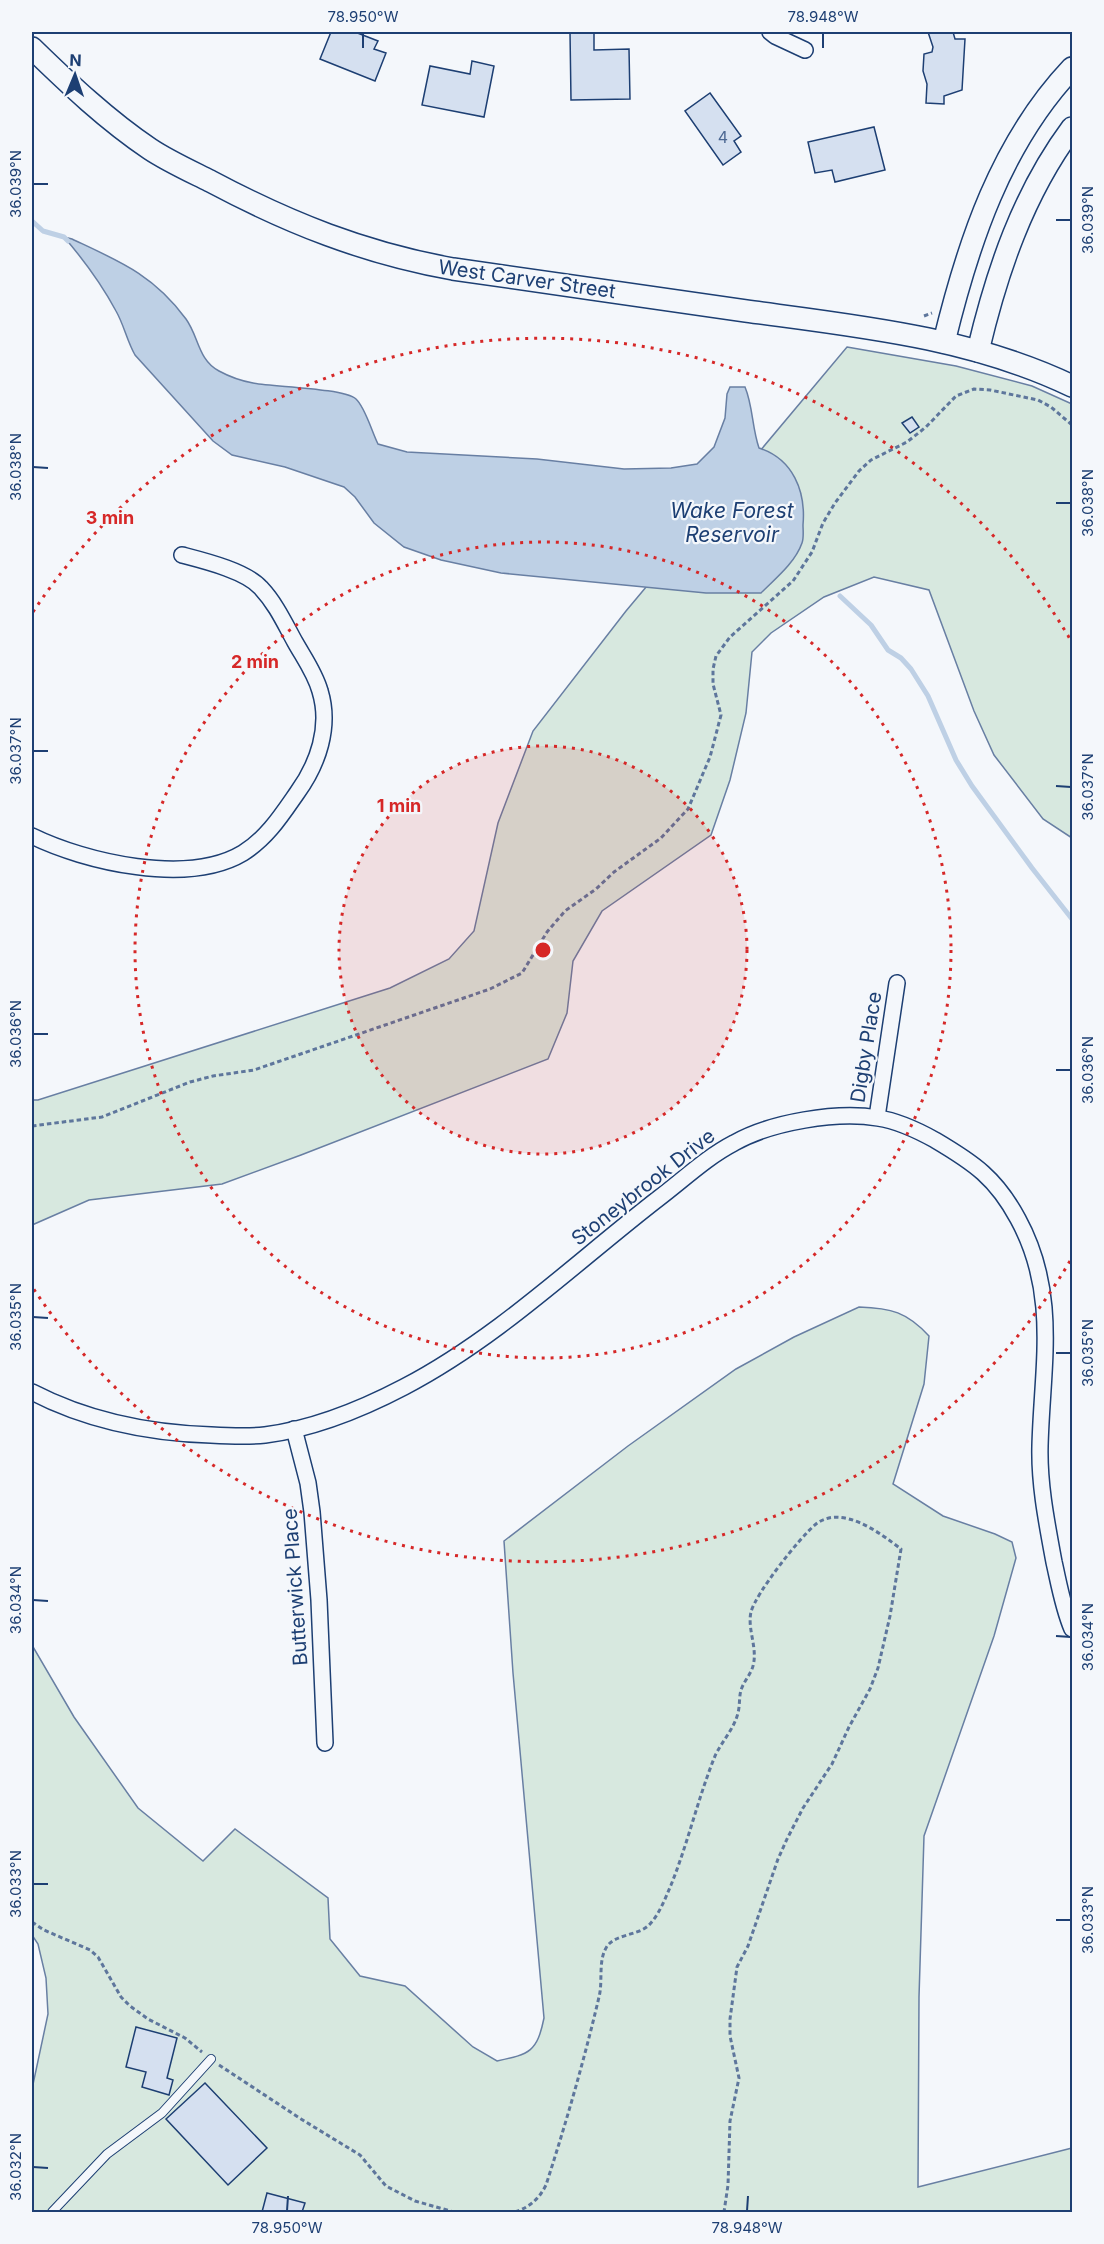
<svg xmlns="http://www.w3.org/2000/svg" width="1104" height="2244" viewBox="0 0 1104 2244" font-family="Inter,sans-serif">
<style>
.green{fill:#d7e8df;stroke:#687fa3;stroke-width:1.5}
.water{fill:#bed0e5;stroke:#687fa3;stroke-width:1.5}
.lines{fill:none;stroke-linecap:round;stroke-linejoin:round}
.stream{stroke:#bed0e5;stroke-width:5}
.building{fill:#d5e0f0;stroke:#1d3f73;stroke-width:1.5}
.lane-casing{stroke:#1d3f73;stroke-width:10}
.street-casing{stroke:#1d3f73;stroke-width:18}
.secondary-casing{stroke:#1d3f73;stroke-width:24}
.path{stroke:#5e769c;stroke-width:3;stroke-dasharray:4.5 3;stroke-linecap:butt}
.lane{stroke:#f4f7fb;stroke-width:8}
.street{stroke:#f4f7fb;stroke-width:15}
.secondary{stroke:#f4f7fb;stroke-width:21}
.ticks{fill:none;stroke:#1d3f73;stroke-width:2}
.ring{fill:none;stroke:#d62828;stroke-width:3;stroke-dasharray:3 6}
.labels{text-anchor:middle;stroke-width:4.5;stroke-linejoin:round;paint-order:stroke}
.number-label{font-size:16px;fill:#4b6792}
.street-label{font-size:20px;fill:#1d3f73;stroke:#f4f7fb}
.water-label{font-size:21px;font-style:italic;fill:#1d3f73;stroke:#f4f7fb}
.centre{fill:#d62828;stroke:#f4f7fb;stroke-width:3}
.ring-label{font-size:18px;text-anchor:middle;font-weight:bold;fill:#d62828;stroke:#f4f7fb;stroke-width:4.5;stroke-linejoin:round;paint-order:stroke}
.neatline{fill:none;stroke:#1d3f73;stroke-width:2}
.ticks-label{font-size:15px;text-anchor:middle;fill:#1d3f73}
</style>
<rect width="100%" height="100%" fill="#f4f7fb"/>
<g class="green">
<path d="M847,347l109,19 76,20 40,18v434l-29,-19 -49,-64 -20,-44 -45,-121 -55,-13 -50,20 -53,36 -19,19 -6,61 -16,67 -19,55 -109,76 -29,50 -6,52 -19,46 -247,96 -79,29 -133,16 -57,25v-125h6l352,-112 59,-29 25,-28 24,-108 35,-92 93,-120z"/>
<path d="M859,1307c32,1 48,5 70,29l-5,48 -31,100 50,32 52,18 17,8 4,16 -22,78 -70,200 -5,161 -1,190 154,-39v64h-1040v-123l16,-75 -2,-36 -8,-34 -6,-9v-290l42,72 64,91 65,53 32,-32 93,69 2,41 30,37 45,10 68,61 24,14c33,-7 40,-9 47,-43l-31,-345 -9,-132 124,-95 108,-77 58,-32z"/>
</g>
<path class="water" d="M64,237l8,2c47,22 82,36 114,80 13,18 12,41 33,52 11,6 23,10 34,12 20,4 91,5 103,16 9,8 16,33 22,45l29,8 130,7 87,10 47,-1 26,-4 17,-17 11,-29 2,-24 3,-7h15c8,19 7,41 14,61 34,11 47,43 44,77 0,5 1,13 -1,18 -7,20 -27,36 -41,50h-55l-205,-20 -60,-13 -37,-13 -30,-24 -19,-26 -11,-10 -59,-20 -53,-12 -19,-14 -78,-86c-8,-14 -11,-30 -19,-44 -14,-26 -33,-52 -52,-74z"/>
<g class="lines">
<g class="stream">
<path d="M32,221l11,10 21,6 4,4"/>
<path d="M840,596l31,29 17,25 13,8 10,11 17,27 28,64 16,26 60,82 40,51"/>
</g>
</g>
<g class="building">
<path d="M331,32h24l23,9 -4,8 12,4 -11,28 -55,-22z"/>
<path d="M570,32h24v18l35,-1 1,50 -59,1z"/>
<path d="M928,32h25l2,7h10l-3,51 -18,6v8l-18,-1 1,-19 -4,-13 1,-17 8,-2 1,-5z"/>
<path d="M472,61l22,5 -10,51 -62,-12 8,-39 40,8z"/>
<path d="M710,93l31,43 -7,5 7,11 -18,13 -38,-54z"/>
<path d="M874,127l11,43 -50,12 -3,-12 -17,3 -7,-31z"/>
<path d="M912,417l7,10 -9,6 -8,-10z"/>
<path d="M136,2027l41,11 -10,40 6,2 -4,15 -27,-8 4,-15 -20,-5z"/>
<path d="M205,2083l62,65 -39,37 -62,-66z"/>
<path d="M267,2193l38,10 -3,9h-40z"/>
</g>
<g class="lines">
<defs>
<path id="lane" d="M52,2212l55,-58 55,-41 49,-54"/>
<g id="street">
<path d="M770,32l5,4 30,14"/>
<path d="M32,836c53,26 156,50 211,17 24,-15 38,-37 54,-60 21,-29 34,-66 23,-102 -5,-18 -16,-33 -25,-49 -10,-18 -19,-38 -34,-54 -15,-17 -56,-27 -79,-33"/>
<path d="M877,1117l20,-134"/>
<path d="M32,1392c56,29 115,41 179,43 18,1 36,2 54,0 47,-6 97,-26 139,-48 94,-49 172,-125 255,-189 25,-19 48,-41 75,-55 37,-21 103,-32 144,-25 20,3 39,12 57,22 39,23 61,38 83,79 41,75 24,147 22,227 -1,39 7,78 14,116 5,22 9,46 18,67"/>
<path d="M294,1429l14,54 4,29 7,88 6,143"/>
</g>
<g id="secondary">
<path d="M32,48c37,36 75,72 118,101 18,12 40,22 60,32 79,42 154,72 243,88 98,14 195,28 293,42 111,15 224,26 326,75"/>
<path d="M944,342c24,-99 57,-199 128,-274"/>
<path d="M978,351c19,-80 45,-157 94,-223"/>
</g>
</defs>
<use href="#lane" class="lane-casing"/>
<use href="#street" class="street-casing"/>
<use href="#secondary" class="secondary-casing"/>
<g class="path">
<path d="M924,316l8,-3"/>
<path d="M32,1126l70,-9 88,-35 23,-6 41,-6 236,-81 32,-16 25,-41 18,-21 31,-22 18,-17 47,-34 27,-29 22,-52 11,-42 -8,-31v-15l3,-13 14,-19 63,-56 19,-29 11,-29 12,-20 24,-32 12,-11 36,-18 19,-15 30,-31 18,-7 16,1 48,10 13,7 21,18"/>
<path d="M32,1922l12,8 46,20 8,7 23,40 9,9 18,13 37,19 17,14"/>
<path d="M219,2065l82,54 59,36 26,31 29,15 39,11"/>
<path d="M515,2212c15,-5 24,-13 31,-27 20,-62 38,-124 53,-188 4,-15 -1,-35 7,-49 7,-14 32,-12 43,-23 10,-10 16,-26 22,-40 17,-42 27,-87 44,-129 7,-15 19,-27 23,-43 2,-8 1,-16 3,-23 3,-9 10,-16 12,-24 5,-18 -6,-37 -2,-54 5,-19 49,-75 65,-88 26,-20 64,9 85,25l-11,67 -12,52 -8,21 -21,38 -17,37 -29,44 -16,31 -9,20 -30,87 -11,21 -7,52v17l9,42 -9,43 -2,64 -4,27"/>
</g>
<use href="#lane" class="lane"/>
<use href="#street" class="street"/>
<use href="#secondary" class="secondary"/>
</g>
<path class="ticks" d="M363,48v-15M823,48v-15M33,184h15M1056,220h15M33,467l15,1M1056,503h15M33,751h15M1056,786l15,1M33,1034h15M1056,1070h15M33,1317l15,1M1056,1353h15M33,1600l15,1M1056,1636l15,1M33,1884h15M1056,1920h15M33,2167l15,1M287,2211l1,-15M747,2211l1,-15"/>
<circle cx="543" cy="950" r="204" fill="#d62828" fill-opacity=".12"/>
<g class="ring">
<circle cx="543" cy="950" r="204"/>
<circle cx="543" cy="950" r="408"/>
<path d="M1070 1261A612 612 0 0 1 33 1288M33 612A612 612 0 0 1 1070 639"/>
</g>
<g class="labels">
<g class="number-label">
<text x="723" y="143">4</text>
</g>
<g class="street-label">
<text transform="translate(527 279) rotate(8)" y="7">West Carver Street</text>
<text transform="translate(866 1047) rotate(-81)" y="7">Digby Place</text>
<text transform="translate(643 1187) rotate(-38)" y="7">Stoneybrook Drive</text>
<text transform="translate(295 1587) rotate(-94)" y="7">Butterwick Place</text>
</g>
<g class="water-label">
<text x="732" y="518">Wake Forest<tspan x="732" dy="24">Reservoir</tspan></text>
</g>
</g>
<circle cx="543" cy="950" r="9" class="centre"/>
<g class="ring-label">
<text x="110" y="524">3 min</text>
<text x="255" y="668">2 min</text>
<text x="399" y="812">1 min</text>
</g>
<rect width="1104" height="2244" fill="none" stroke="#f4f7fb" stroke-width="66"/>
<g transform="translate(75 75) rotate(2)" stroke="#f4f7fb" stroke-width="4.5" paint-order="stroke">
<path d="M0-4.5L10 22L0 15L-10 22Z" fill="#1d3f73"/>
<text y="-9" font-size="16" font-weight="bold" text-anchor="middle" fill="#1d3f73">N</text>
</g>
<rect x="33" y="33" width="1038" height="2178" class="neatline"/>
<g class="ticks-label">
<text x="363" y="22">78.950°W</text>
<text x="823" y="22">78.948°W</text>
<text transform="translate(16 184) rotate(-90)" y="5">36.039°N</text>
<text transform="translate(1088 220) rotate(-90)" y="5">36.039°N</text>
<text transform="translate(16 467) rotate(-90)" y="5">36.038°N</text>
<text transform="translate(1088 503) rotate(-90)" y="5">36.038°N</text>
<text transform="translate(16 751) rotate(-90)" y="5">36.037°N</text>
<text transform="translate(1088 787) rotate(-90)" y="5">36.037°N</text>
<text transform="translate(16 1034) rotate(-90)" y="5">36.036°N</text>
<text transform="translate(1088 1070) rotate(-90)" y="5">36.036°N</text>
<text transform="translate(16 1317) rotate(-90)" y="5">36.035°N</text>
<text transform="translate(1088 1353) rotate(-90)" y="5">36.035°N</text>
<text transform="translate(16 1600) rotate(-90)" y="5">36.034°N</text>
<text transform="translate(1088 1637) rotate(-90)" y="5">36.034°N</text>
<text transform="translate(16 1884) rotate(-90)" y="5">36.033°N</text>
<text transform="translate(1088 1920) rotate(-90)" y="5">36.033°N</text>
<text transform="translate(16 2167) rotate(-90)" y="5">36.032°N</text>
<text x="287" y="2233">78.950°W</text>
<text x="747" y="2233">78.948°W</text>
</g>
</svg>
